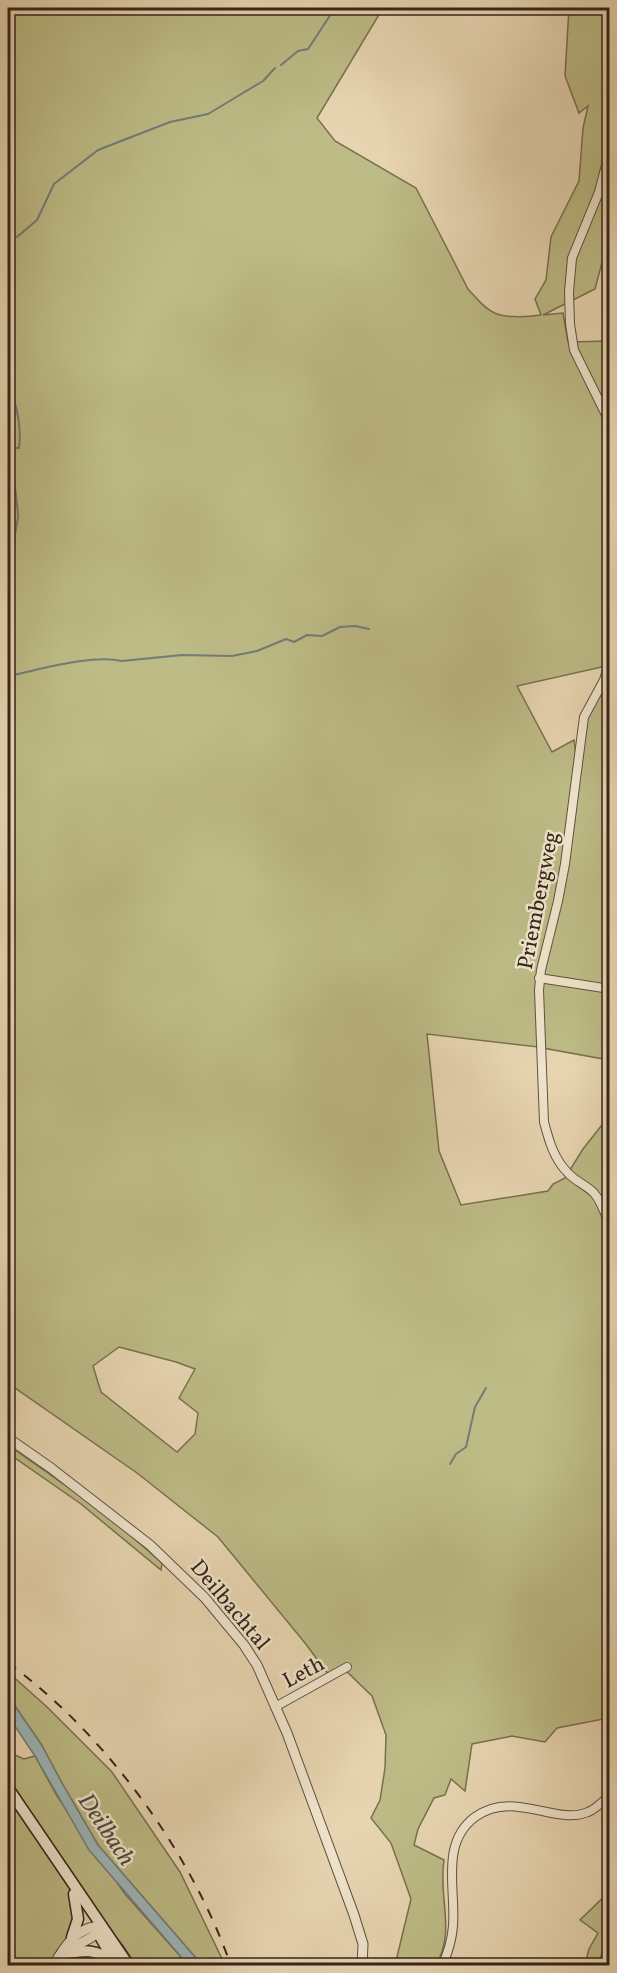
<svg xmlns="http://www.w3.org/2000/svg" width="617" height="1973" viewBox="0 0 617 1973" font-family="Vollkorn,serif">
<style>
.green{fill:#bdbb86;stroke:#797050;stroke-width:1.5;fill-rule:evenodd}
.water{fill:#9cb6b8;stroke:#737c79;stroke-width:1.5}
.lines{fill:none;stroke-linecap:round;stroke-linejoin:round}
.stream{stroke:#737c79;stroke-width:2}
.minor-casing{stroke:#625140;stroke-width:10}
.tertiary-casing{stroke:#625140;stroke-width:11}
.secondary-casing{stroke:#35251a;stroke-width:13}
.minor{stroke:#efe4cc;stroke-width:8}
.tertiary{stroke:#efe4cc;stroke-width:9}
.secondary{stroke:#efe4cc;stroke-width:10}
.rail{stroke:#35251a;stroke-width:2;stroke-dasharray:10 10;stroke-linecap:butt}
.labels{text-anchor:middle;stroke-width:5;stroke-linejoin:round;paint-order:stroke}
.street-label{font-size:22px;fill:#35251a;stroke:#efe4cc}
.water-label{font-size:24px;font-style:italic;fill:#4f4942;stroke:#efe4cc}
</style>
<rect width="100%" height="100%" fill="#e7d5b1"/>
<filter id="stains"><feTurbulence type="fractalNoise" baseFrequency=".00333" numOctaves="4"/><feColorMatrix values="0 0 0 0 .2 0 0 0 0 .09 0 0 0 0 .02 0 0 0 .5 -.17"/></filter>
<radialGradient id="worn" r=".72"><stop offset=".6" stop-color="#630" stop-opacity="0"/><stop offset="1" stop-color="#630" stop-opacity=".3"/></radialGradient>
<g class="green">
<path d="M8,8h375l-66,110 18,23 81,47 52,101c8,9 18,21 29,25 11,4 32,3 44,1l-6,-16 11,-19 5,-43 28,-56 4,-53 5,-22 -9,7 -14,-37 4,-68h40v228l-14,53 -52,26 20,-2 5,29 41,-1 1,215 -6,23 6,81 -1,400 -66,-12 -1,-73 18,-67 25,-191 21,-51 -89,20 35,66 22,-12 3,21 -23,152 -14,47 -2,87 -111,-13 12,117 22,54 87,-14 5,-7 12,-6 18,-29 26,-33v602l-52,10 -12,14 -33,-6 -40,8 -7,47 -14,-12 -6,16 -11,3 -16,31 -4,16 30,15c-6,37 12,71 -8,105h-41l16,-66 -20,-56 -20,-25 9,-18 5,-32 1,-33 -14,-39 -30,-29 -14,7 -23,-31 -87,-106 -81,-64 -129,-90zM119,1347l57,15 19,7 -16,29 19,15 -3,21 -18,18 -76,-60 -8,-26z"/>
<path d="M8,1445l98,69 56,49 -1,7 -80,-66 -73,-51z"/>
<path d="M8,1672l39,35 65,65 68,100 45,93h-23l-104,-120 -35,-60 -22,-41 -33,-48z"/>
<path d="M8,1752l16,7 11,-3 22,40 68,98 63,71h-52l-12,-18 -47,-58 -5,46 -20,30h-44z"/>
<path d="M609,1892v73h-24l4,-16 9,-16 -18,-13z"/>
<path d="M92,1955l12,5 4,5 -49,1 8,-10z"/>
</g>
<path class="water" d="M8,1696l33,48 22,41 35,60 104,120h-14l-99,-115 -54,-94 -27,-40z"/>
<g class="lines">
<g class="stream">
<path d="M281,65l17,-14 10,-2 27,-41"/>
<path d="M17,237l20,-17 17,-36 44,-34 72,-28 38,-8 55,-33 12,-13"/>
<path d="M8,382c8,20 14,44 11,66h-4c-5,18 2,48 3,67 0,6 -2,13 -3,19 0,12 -1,22 -3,33l-4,2"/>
<path d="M8,676c31,-6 83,-22 114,-15l60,-6 50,1 25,-5 29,-12 8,3 13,-7 15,1 18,-9 15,-1 14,3"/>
<path d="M450,1464l6,-10 10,-7 9,-40 11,-19"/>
<path d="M594,1966l6,-7 10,-27"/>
</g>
<defs>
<g id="minor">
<path d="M610,130l-4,35 -7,27 -27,66 -3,34 1,32 4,26 36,73"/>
<path d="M610,563l-3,14 1,90 -4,13 -20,37 -19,147 -7,37 -17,69 -2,20 5,132c5,19 10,37 24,51 7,8 18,12 26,20 8,9 12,23 16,34"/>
<path d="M539,978l71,11"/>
<path d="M275,1707l72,-40"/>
<path d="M442,1966c6,-13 10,-27 11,-40 3,-37 -13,-83 22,-109 39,-28 80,9 113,-5 8,-3 15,-11 22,-17"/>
</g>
<g id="tertiary">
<path d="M8,1438l43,30 99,77 55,53 39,47 13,20 30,68 67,182 9,29 -1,22"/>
<path d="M67,1951l25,-14 9,-10"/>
<path d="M53,1966c11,-19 24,-40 49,-40"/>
</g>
<g id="secondary">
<path d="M8,1788l121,178"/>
<path d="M97,1931l20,35"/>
<path d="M72,1937l6,-18 -4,-25"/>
<path d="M62,1954c20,-4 36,-6 52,9"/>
</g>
</defs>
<use href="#minor" class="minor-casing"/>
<use href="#tertiary" class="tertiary-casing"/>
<use href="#secondary" class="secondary-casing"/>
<use href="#minor" class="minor"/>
<use href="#tertiary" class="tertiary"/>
<use href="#secondary" class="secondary"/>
<path class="rail" d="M8,1663c96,69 184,190 223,303"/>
</g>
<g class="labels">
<g class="street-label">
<text transform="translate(537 900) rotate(-79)" y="8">Priembergweg</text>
<text transform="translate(231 1604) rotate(50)" y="8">Deilbachtal</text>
<text transform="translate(303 1671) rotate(-28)" y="8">Leth</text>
</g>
<g class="water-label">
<text transform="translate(107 1829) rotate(56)" y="8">Deilbach</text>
</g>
</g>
<rect width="617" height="1973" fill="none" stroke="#e7d5b1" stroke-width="30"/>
<rect x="9" y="9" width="599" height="1955" fill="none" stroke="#35251a" stroke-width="3"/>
<rect x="15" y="15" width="587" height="1943" fill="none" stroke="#35251a" stroke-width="1.5"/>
<rect width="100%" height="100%" filter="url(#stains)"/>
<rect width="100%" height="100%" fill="url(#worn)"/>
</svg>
